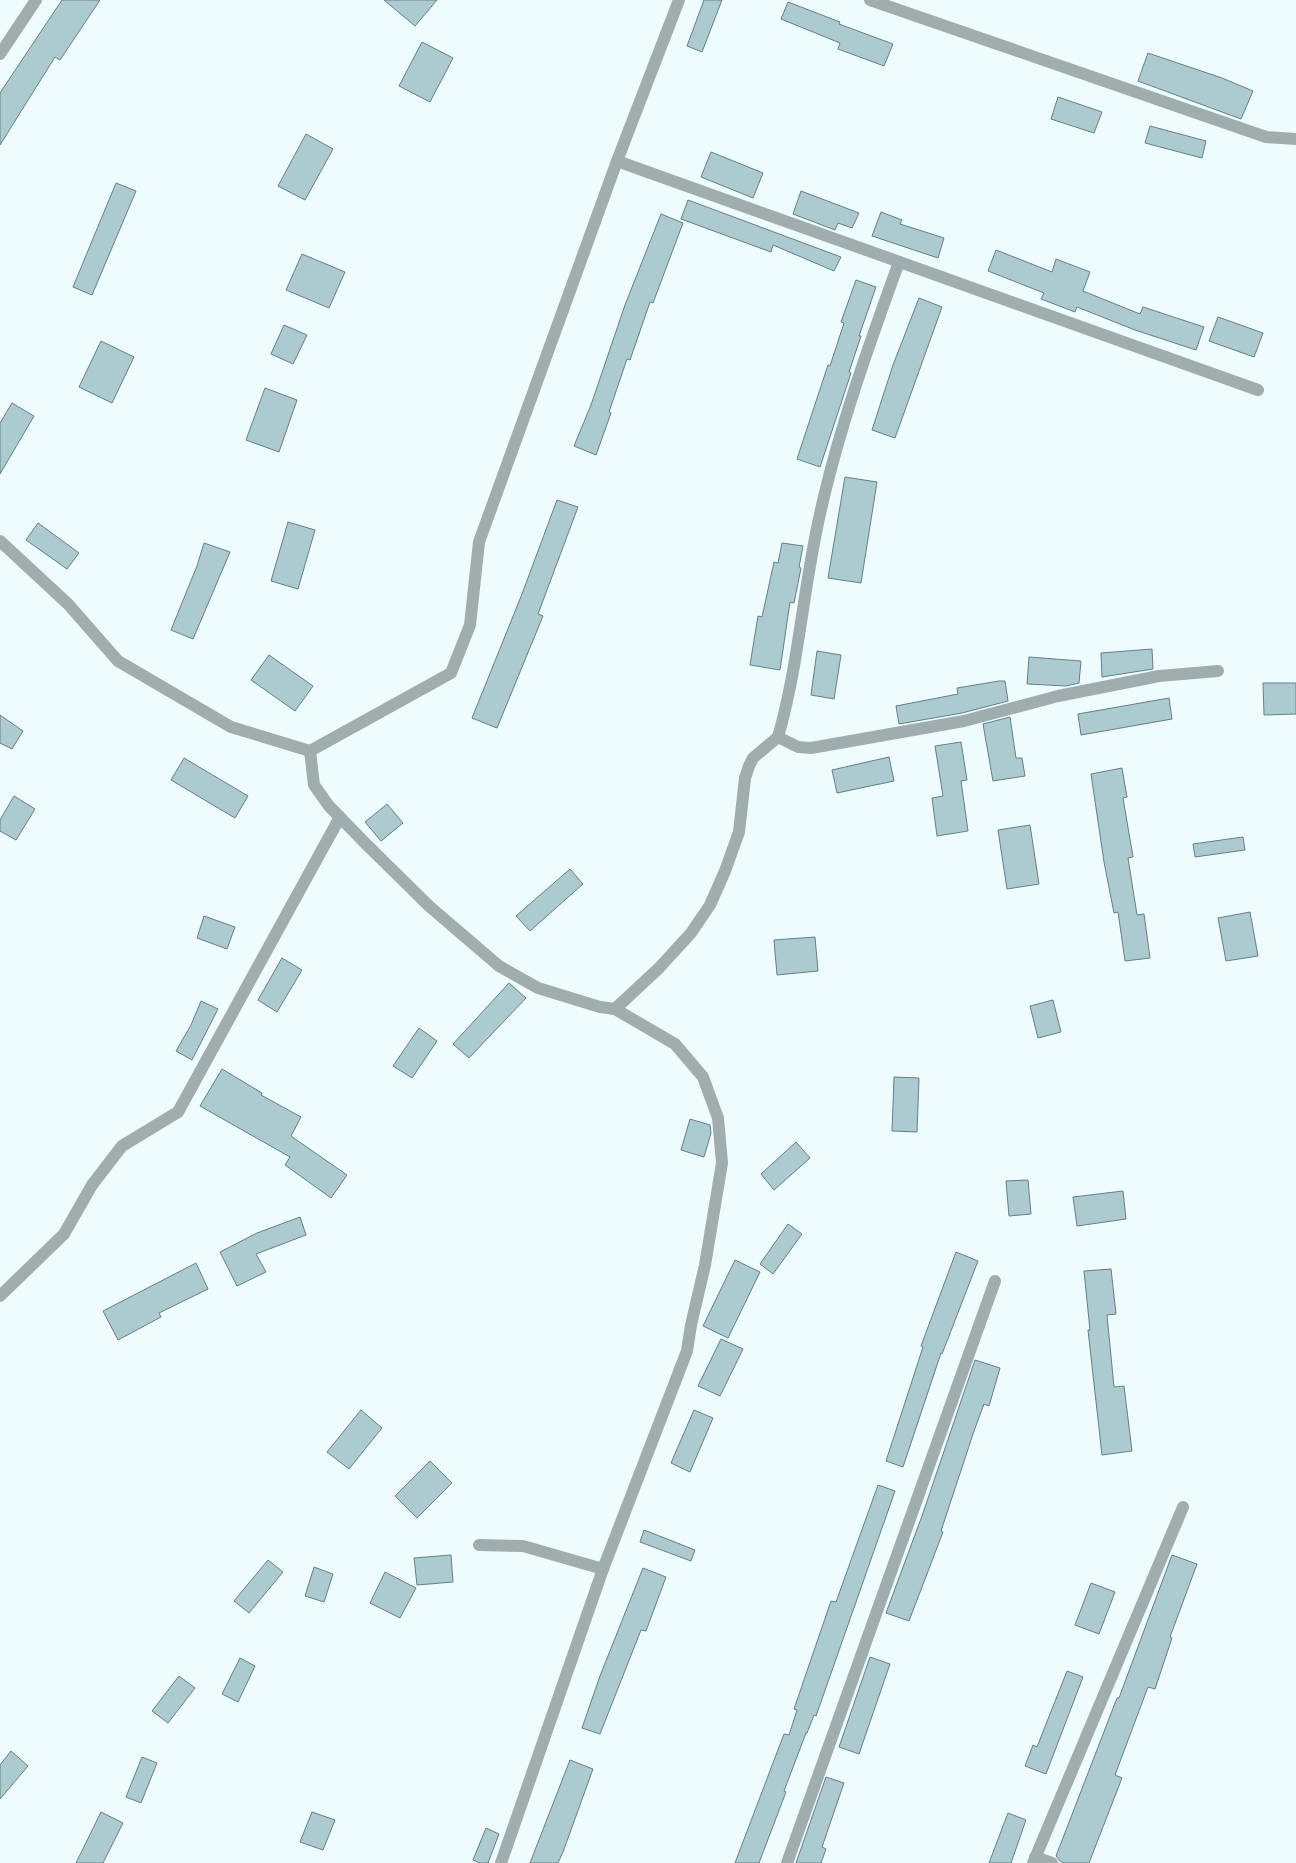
<svg xmlns="http://www.w3.org/2000/svg" width="1296" height="1863" viewBox="0 0 1296 1863" font-family="Ubuntu,sans-serif">
<style>
.building{fill:#accbd0;stroke:#638085}
.lines{fill:none;stroke-linecap:round;stroke-linejoin:round}
.minor{stroke:#a0adaf;stroke-width:12}
</style>
<rect width="100%" height="100%" fill="#effcfe"/>
<g class="building">
<path d="M62,0h38l-40,60 -5,-3 -55,88v-52z"/>
<path d="M384,0h53l-22,26z"/>
<path d="M704,0h18l-20,52 -15,-6z"/>
<path d="M788,2l52,20 -1,2 54,20 -9,22 -46,-17 2,-6 -59,-24z"/>
<path d="M422,42l31,16 -23,44 -31,-16z"/>
<path d="M1148,53l74,25 31,13 -12,28 -103,-38z"/>
<path d="M1058,97l44,15 -8,21 -43,-14z"/>
<path d="M1150,126l56,15 -4,17 -57,-15z"/>
<path d="M306,134l27,15 -28,51 -27,-14z"/>
<path d="M711,152l52,21 -10,25 -52,-21z"/>
<path d="M116,183l20,8 -44,104 -19,-8z"/>
<path d="M801,191l58,22 -7,15 -14,-5 -3,7 -42,-16z"/>
<path d="M688,200l153,57 -7,14 -61,-26 -2,7 -90,-33z"/>
<path d="M881,212l21,8 -2,4 44,14 -6,20 -66,-22z"/>
<path d="M661,214l22,9 -30,80 -3,-1 -20,58 -3,-1 -18,53 2,1 -15,42 -22,-9 17,-41 34,-100z"/>
<path d="M996,250l56,22 4,-13 34,13 -7,19 57,23 3,-7 61,20 -8,23 -61,-20 -58,-23 -2,5 -34,-13 3,-6 -56,-22z"/>
<path d="M302,254l43,18 -16,36 -43,-18z"/>
<path d="M856,280l20,7 -17,49h2l-12,36 2,1 -31,94 -23,-8 31,-94 2,1 14,-43 -3,-1z"/>
<path d="M919,298l23,9 -47,131 -23,-8 21,-65z"/>
<path d="M1218,317l45,16 -9,24 -45,-16z"/>
<path d="M284,325l23,10 -14,29 -22,-10z"/>
<path d="M101,341l33,16 -22,46 -33,-16z"/>
<path d="M265,388l32,12 -18,52 -33,-12z"/>
<path d="M12,403l22,13 -34,58v-51z"/>
<path d="M845,477l32,5 -16,101 -33,-5z"/>
<path d="M557,500l21,7 -40,107 5,2 -46,112 -25,-10 50,-124z"/>
<path d="M288,522l27,8 -17,59 -27,-8z"/>
<path d="M38,523l41,30 -12,16 -41,-29z"/>
<path d="M204,543l26,9 -37,87 -22,-9 26,-64z"/>
<path d="M782,543l21,3 -4,21 2,1 -7,35 -4,-1 -10,68 -30,-5 8,-49 4,1 12,-55 4,1z"/>
<path d="M1152,649l1,20 -51,8 -1,-24z"/>
<path d="M817,651l24,4 -7,44 -23,-4z"/>
<path d="M269,655l44,31 -18,25 -44,-31z"/>
<path d="M1029,657l52,4 -2,22 -13,3 -39,-2z"/>
<path d="M999,681h6l3,20 -46,12 -63,11 -3,-18 62,-12 -1,-6z"/>
<path d="M1263,683h33v31l-32,1z"/>
<path d="M1169,698l3,21 -91,16 -3,-21z"/>
<path d="M0,715l23,16 -11,18 -12,-6z"/>
<path d="M1010,717l6,41h6l3,18 -32,5 -10,-57z"/>
<path d="M961,742l6,38 -6,1 7,50 -31,5 -5,-38 11,-2 -8,-50z"/>
<path d="M889,757l5,24 -57,12 -5,-23z"/>
<path d="M184,758l64,38 -13,22 -64,-38z"/>
<path d="M1122,768l5,29 -4,1 10,59 -5,1 9,57 7,-1 6,44 -25,3 -7,-49 -4,1 -10,-51 -13,-88z"/>
<path d="M14,796l21,13 -19,31 -16,-9v-11z"/>
<path d="M387,804l16,19 -22,18 -16,-19z"/>
<path d="M1030,825l9,59 -32,5 -9,-59z"/>
<path d="M1243,837l2,13 -50,7 -2,-13z"/>
<path d="M570,869l13,15 -53,47 -14,-15z"/>
<path d="M1250,912l8,44 -32,5 -8,-43z"/>
<path d="M204,916l31,11 -8,22 -30,-11z"/>
<path d="M815,937l3,34 -41,4 -3,-35z"/>
<path d="M282,958l20,12 -25,42 -19,-12z"/>
<path d="M509,983l17,15 -57,60 -16,-14z"/>
<path d="M1053,1000l8,32 -23,6 -8,-32z"/>
<path d="M201,1001l17,8 -26,51 -16,-9 15,-26z"/>
<path d="M419,1028l18,13 -25,37 -19,-12z"/>
<path d="M222,1069l40,24 -1,2 40,22 -10,19 56,39 -16,23 -46,-33 5,-8 -90,-51z"/>
<path d="M894,1077l25,1 -2,54 -25,-1z"/>
<path d="M690,1119l20,6 1,8 -7,24 -23,-7z"/>
<path d="M796,1142l14,16 -36,32 -13,-16z"/>
<path d="M1028,1180l3,34 -22,2 -3,-35z"/>
<path d="M1123,1191l3,28 -49,7 -4,-29z"/>
<path d="M300,1217l6,18 -50,19 10,18 -29,14 -17,-34 37,-19z"/>
<path d="M788,1224l14,10 -29,40 -13,-10z"/>
<path d="M956,1252l22,9 -36,93 -1,-1 -38,114 -17,-6 37,-114 -2,-1z"/>
<path d="M735,1260l25,12 -32,66 -25,-12z"/>
<path d="M196,1263l12,26 -49,24 2,4 -43,23 -15,-29z"/>
<path d="M1111,1269l5,45 -9,1 7,72 10,-1 8,65 -30,4 -14,-125h2l-6,-59z"/>
<path d="M721,1339l22,10 -23,47 -22,-10z"/>
<path d="M975,1360l25,8 -11,38 -5,-2 -10,27 -33,100 2,1 -34,89 -23,-8 36,-97z"/>
<path d="M361,1410l21,18 -33,41 -22,-17z"/>
<path d="M694,1410l19,8 -23,54 -19,-9z"/>
<path d="M430,1461l22,22 -35,35 -22,-22z"/>
<path d="M878,1485l17,6 -79,225 -2,-1 -7,18h-1l-22,58 2,1 -27,71h-24l49,-129 5,1 8,-25 -3,-1 37,-108 5,1z"/>
<path d="M644,1530l51,20 -4,11 -51,-19z"/>
<path d="M451,1555l2,27 -36,3 -3,-27z"/>
<path d="M1172,1555l25,9 -27,73 2,1 -17,51 -7,-2 -33,88 7,3 -33,85h-25l-4,-2 -4,-5 61,-158h2z"/>
<path d="M268,1560l15,12 -34,41 -15,-12z"/>
<path d="M314,1567l19,7 -9,28 -19,-6z"/>
<path d="M643,1568l23,9 -20,54 -5,-1 -41,104 -18,-6 18,-52z"/>
<path d="M385,1572l31,16 -16,30 -30,-15z"/>
<path d="M1091,1583l24,9 -16,42 -24,-9z"/>
<path d="M870,1657l20,7 -31,90 -20,-7z"/>
<path d="M240,1658l15,8 -17,36 -16,-8z"/>
<path d="M1067,1671l16,6 -37,97 -21,-8 8,-21 4,2z"/>
<path d="M179,1676l16,12 -27,35 -16,-12z"/>
<path d="M11,1751l17,15 -28,33v-34z"/>
<path d="M142,1757l15,6 -16,40 -15,-6z"/>
<path d="M570,1760l23,9 -30,83 -5,11h-28z"/>
<path d="M826,1777l18,6 -22,64 4,2 -5,14h-25z"/>
<path d="M101,1812l22,11 -20,40h-27z"/>
<path d="M312,1812l23,8 -12,30 -23,-8z"/>
<path d="M1008,1813l18,7 -15,43h-22z"/>
<path d="M486,1828l13,6 -11,29h-8l-7,-3z"/>
</g>
<g class="lines">
<g class="minor">
<path d="M870,0l396,137 30,2"/>
<path d="M0,54l36,-54"/>
<path d="M617,161l641,229"/>
<path d="M0,541l68,63 50,57 113,66 79,24 141,-78 19,-48 9,-83 138,-381 62,-161"/>
<path d="M778,737c21,-73 25,-149 42,-223 19,-86 49,-169 79,-252"/>
<path d="M310,751l4,34 15,21 36,37 64,63 70,60 39,22 62,19 15,2 60,35 28,33 15,41 4,45 -17,102 -14,60 -4,26 -84,218 -102,294"/>
<path d="M615,1009l44,-41 32,-35 19,-28 15,-34 14,-39 6,-54 4,-12 4,-8 25,-21 20,10 13,1 153,-27 94,-25 101,-20 59,-5"/>
<path d="M0,1296l64,-62 28,-49 30,-39 56,-34 162,-295"/>
<path d="M479,1545l44,1 80,23"/>
<path d="M1035,1857l17,6"/>
<path d="M787,1863l208,-582"/>
<path d="M1033,1863l150,-356"/>
</g>
</g>
</svg>
